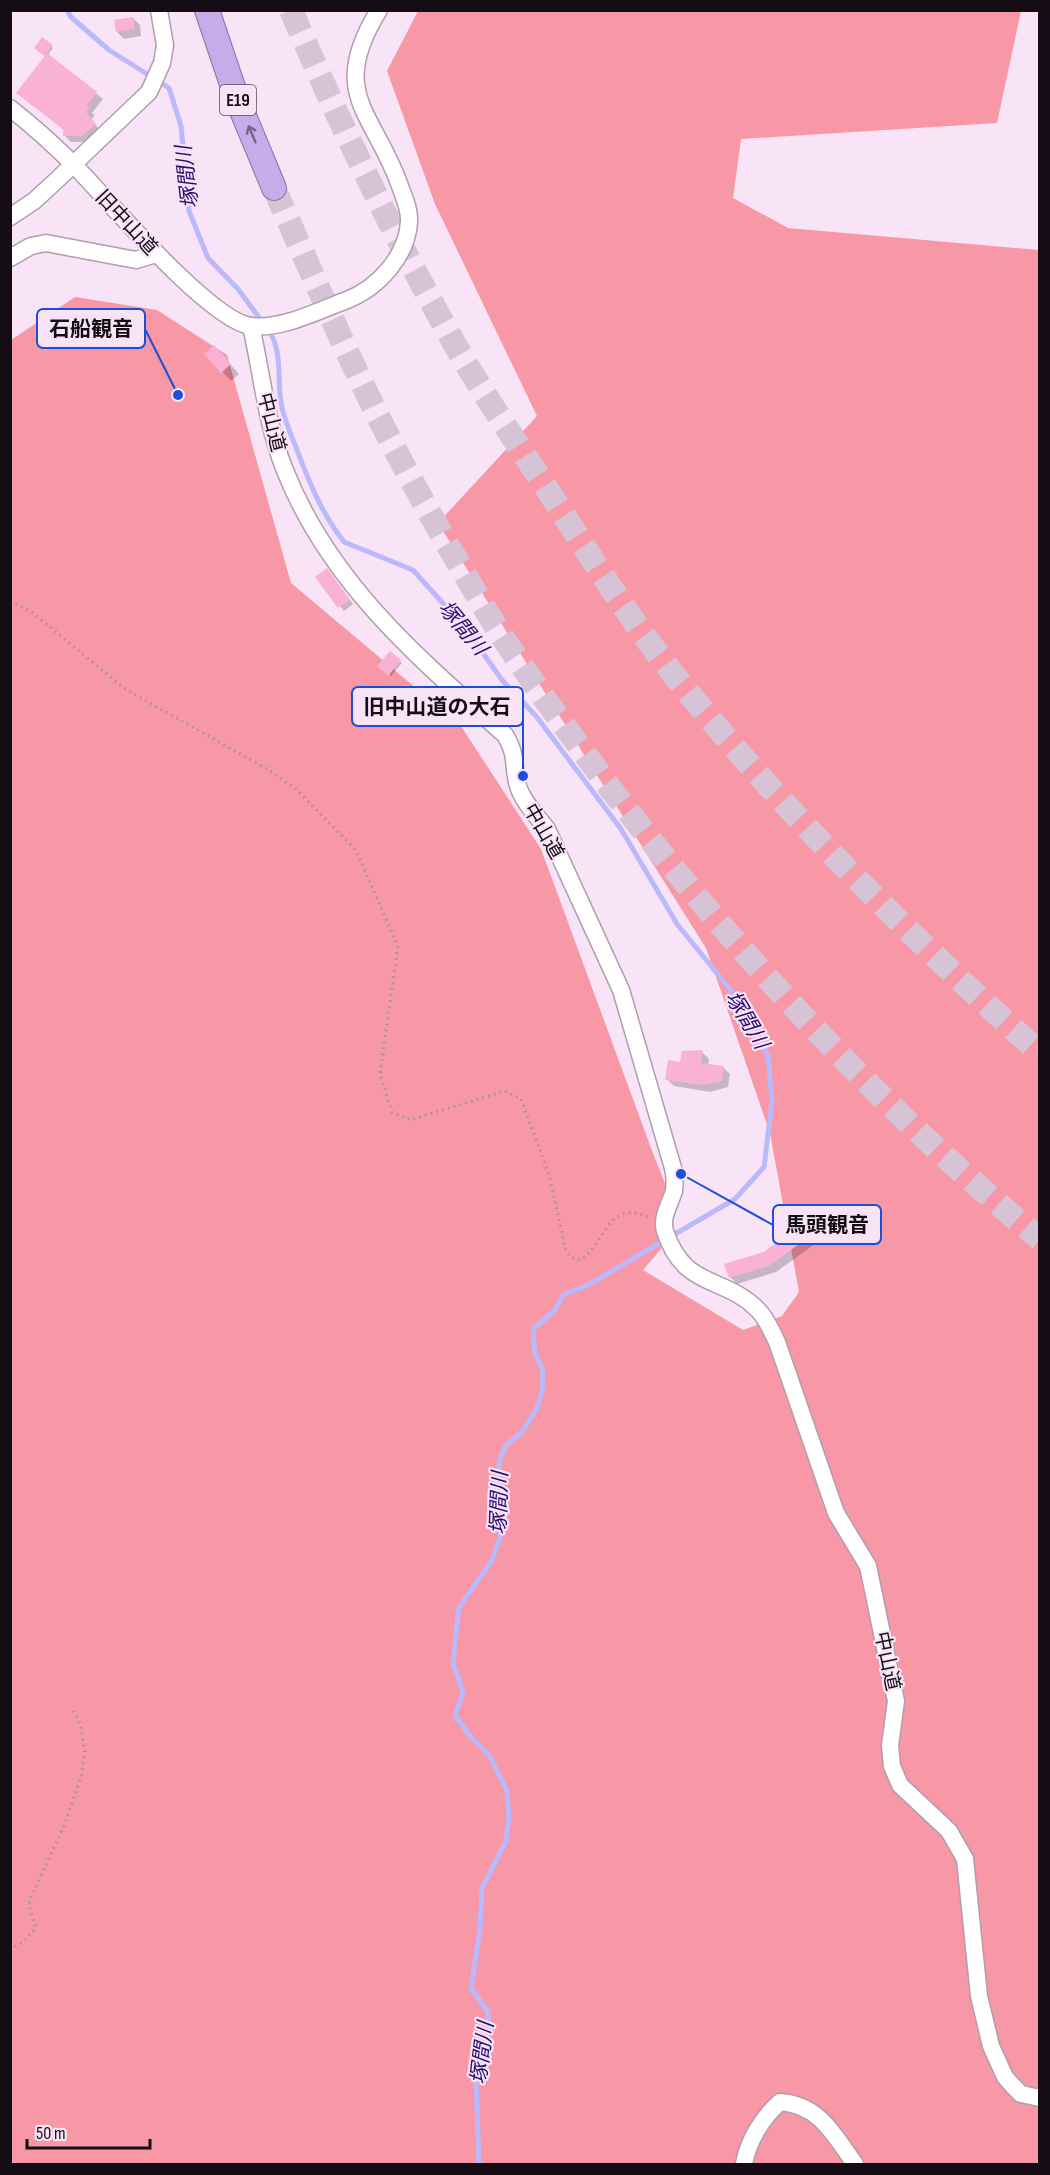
<svg xmlns="http://www.w3.org/2000/svg" width="1050" height="2175" viewBox="0 0 1050 2175" font-family="'Sofia Sans Condensed','Noto Sans JP',sans-serif">
<style>
.forest{fill:#f897a5}
.shadow{fill:#0003}
.lines{fill:none;stroke-linecap:round;stroke-linejoin:round}
.stream{stroke:#b9b9fc;stroke-width:5}
.building{fill:#f9b1d4}
.highway-tunnel{stroke:#d6c3d5;stroke-width:24;stroke-dasharray:24 12;stroke-linecap:butt}
.minor-casing{stroke:#b19db0;stroke-width:19}
.highway-casing{stroke:#89749e;stroke-width:26}
.path{stroke:#a0909f;stroke-width:3;stroke-dasharray:1.5 4.5;stroke-linecap:butt}
.minor{stroke:#fff;stroke-width:16}
.highway{stroke:#c8abe9;stroke-width:24}
.oneway{stroke:#776489}
.labels{text-anchor:middle;stroke-width:4.5;stroke-linejoin:round;paint-order:stroke}
.shield{fill:#f8e3f7;stroke:#584d58;stroke-width:1.5}
.shield-label{font-size:18px;font-weight:bold;fill:#140d14}
.street-label{font-size:20px;fill:#140d14;stroke:#f8e3f7}
.water-label{font-size:21px;font-style:italic;fill:#270e6d;stroke:#f8e3f7}
.leader{fill:none;stroke:#1d4ed8;stroke-width:2}
.callout-dot{fill:#1d4ed8;stroke:#f8e3f7;stroke-width:2}
.callout{fill:#f8e3f7;stroke:#1d4ed8;stroke-width:2}
.callout-label{font-size:21px;text-anchor:middle;font-weight:bold;fill:#140d14}
</style>
<rect width="100%" height="100%" fill="#f8e3f7"/>
<path class="forest" d="M418,11h603l-24,112 -256,16 -8,59 55,30 251,22v1914h-1028v-1824l64,-43 82,13 70,45 64,228 170,143 80,123 110,299 17,43 -10,27 3,31 -18,21 100,60 39,-14 17,-24 -29,-159 -64,-185 -268,-425 99,-107 -102,-212 -48,-133z"/>
<g class="shadow">
<path d="M133,18l7,7 1,11 -17,3 -7,-7z"/>
<path d="M42,39l11,9 -5,7 55,44 -11,14 3,2 -4,5 10,11 -12,11h-18l-7,-7v-5l-46,-37 28,-37 -10,-9z"/>
<path d="M206,354l17,2 16,18 -8,7z"/>
<path d="M331,574l22,30 -9,7 -27,-34z"/>
<path d="M390,653l12,10 -11,13 -12,-10z"/>
<path d="M702,1052l7,7 -1,7 15,1 7,7 -2,13 -18,5 -36,-6 -7,-7 14,-16z"/>
<path d="M804,1224l15,17 -43,31 -39,12 -7,-7z"/>
</g>
<g class="lines">
<g class="stream">
<path d="M67,10l4,7 38,33 60,38 12,38 8,85 19,47 30,31 25,34"/>
<path d="M268,330c15,19 9,49 13,72 2,15 9,31 15,45 12,33 26,67 48,95l69,28 53,59 36,51 34,36 85,113 56,95 56,69 35,62 4,46 -8,66 -29,32 -147,86 -25,10 -9,16 -21,18 2,25 8,16 -1,22 -6,18 -14,22 -16,13 -7,17v28l2,24 -1,24 -9,24 -32,45 -6,55 10,31 -8,22 14,20 20,20 18,36 2,27 -3,23 -24,47 -2,41 -9,59 16,22 3,17 -14,52 3,85"/>
</g>
</g>
<g class="building">
<path d="M133,17l2,12 -19,3 -2,-12z"/>
<path d="M42,37l11,8 -9,11 -10,-8z"/>
<path d="M47,53l50,39 -10,13 2,3 -3,4 10,12 -14,12h-19v-7l-47,-36z"/>
<path d="M214,345l17,19 -10,9 -17,-19z"/>
<path d="M327,568l23,32 -12,8 -23,-31z"/>
<path d="M390,651l11,9 -13,16 -11,-10z"/>
<path d="M703,1050l-2,13 23,3 -2,15 -20,4 -37,-5 3,-20 12,2 2,-11z"/>
<path d="M805,1222l8,12 -44,32 -40,12 -5,-14 40,-12z"/>
</g>
<g class="lines">
<g class="highway-tunnel">
<path d="M291,10c47,110 99,218 157,322 30,55 67,108 101,160 43,67 86,136 137,198 107,131 228,250 354,363"/>
<path d="M274,188c33,74 65,149 101,222 34,69 73,136 112,202 35,58 77,113 117,168 128,169 272,324 436,459"/>
</g>
<defs>
<g id="minor">
<path d="M10,108c23,18 44,37 65,58 32,33 135,155 176,160 30,4 69,-16 96,-26 31,-12 60,-44 62,-78 1,-12 -5,-25 -9,-36 -26,-74 -73,-92 -21,-176"/>
<path d="M10,217l24,-16 25,-23 90,-86 13,-29 3,-18 -6,-35"/>
<path d="M10,258l21,-12 15,-3 90,17 20,-6"/>
<path d="M251,326c11,48 15,96 33,142 44,113 133,189 221,267 13,21 7,30 13,51 5,16 19,30 29,43l74,161 52,178c2,8 2,15 1,23 -4,13 -13,26 -9,40 19,59 59,44 93,79 9,9 13,20 19,32l59,171 32,53 28,135 -6,45 2,20 8,19 49,46 16,28 14,137 12,50 14,31 8,9 8,8 19,4"/>
<path d="M744,2164c4,-23 18,-46 36,-62 40,3 54,33 75,62"/>
</g>
<path id="highway" d="M207,10l30,89 37,89"/>
</defs>
<use href="#minor" class="minor-casing"/>
<use href="#highway" class="highway-casing"/>
<g class="path">
<path d="M10,602l22,10 93,77 142,80 29,20 60,61 42,96 -18,128 12,38 18,8 95,-29 16,8 28,75 17,77 6,7 9,2c24,-17 28,-62 67,-43"/>
<path d="M10,1950l14,-9 12,-13 -7,-23 2,-8 33,-71 17,-49 4,-25 -5,-29 -8,-15"/>
</g>
<use href="#minor" class="minor"/>
<use href="#highway" class="highway"/>
</g>
<defs><path id="oneway-shaft" d="M-6 0H5M1.5-3L5.5 0L1.5 3" fill="none" stroke-width="1.6" stroke-linecap="round" stroke-linejoin="round" transform="scale(1.5)"/></defs>
<use class="oneway" href="#oneway-shaft" transform="translate(252 134) rotate(-113)"/>
<g class="labels">
<rect class="shield" x="220" y="85" width="36" height="30" rx="4.5"/>
<g class="shield-label">
<text x="238" y="106">E19</text>
</g>
<g class="street-label">
<text transform="translate(127 222) rotate(47)" y="7">旧中山道</text>
<text transform="translate(272 422) rotate(76)" y="7">中山道</text>
<text transform="translate(544 831) rotate(60)" y="7">中山道</text>
<text transform="translate(888 1661) rotate(78)" y="7">中山道</text>
</g>
<g class="water-label">
<text transform="translate(187 177) rotate(-97)" y="7">塚間川</text>
<text transform="translate(463 628) rotate(50)" y="7">塚間川</text>
<text transform="translate(747 1020) rotate(59)" y="7">塚間川</text>
<text transform="translate(499 1503) rotate(-88)" y="7">塚間川</text>
<text transform="translate(482 2053) rotate(-83)" y="7">塚間川</text>
</g>
</g>
<path class="leader" d="M178 395L145 329M523 776L523 707M681 1174L773 1225"/>
<g class="callout-dot">
<circle cx="178" cy="395" r="6"/>
<circle cx="523" cy="776" r="6"/>
<circle cx="681" cy="1174" r="6"/>
</g>
<g class="callout">
<rect x="37" y="309" width="108" height="39" rx="6"/>
<rect x="352" y="687" width="171" height="39" rx="6"/>
<rect x="773" y="1205" width="108" height="39" rx="6"/>
</g>
<g class="callout-label">
<text x="91" y="336">石船観音</text>
<text x="437" y="714">旧中山道の大石</text>
<text x="827" y="1232">馬頭観音</text>
</g>
<rect width="1050" height="2175" fill="none" stroke="#140d14" stroke-width="24"/>
<path d="M27 2139v9h123v-9" fill="none" stroke="#140d14" stroke-width="3"/>
<text x="36" y="2139" font-size="18" fill="#140d14" stroke="#f8e3f7" stroke-width="4.5" paint-order="stroke">50 m</text>
</svg>
